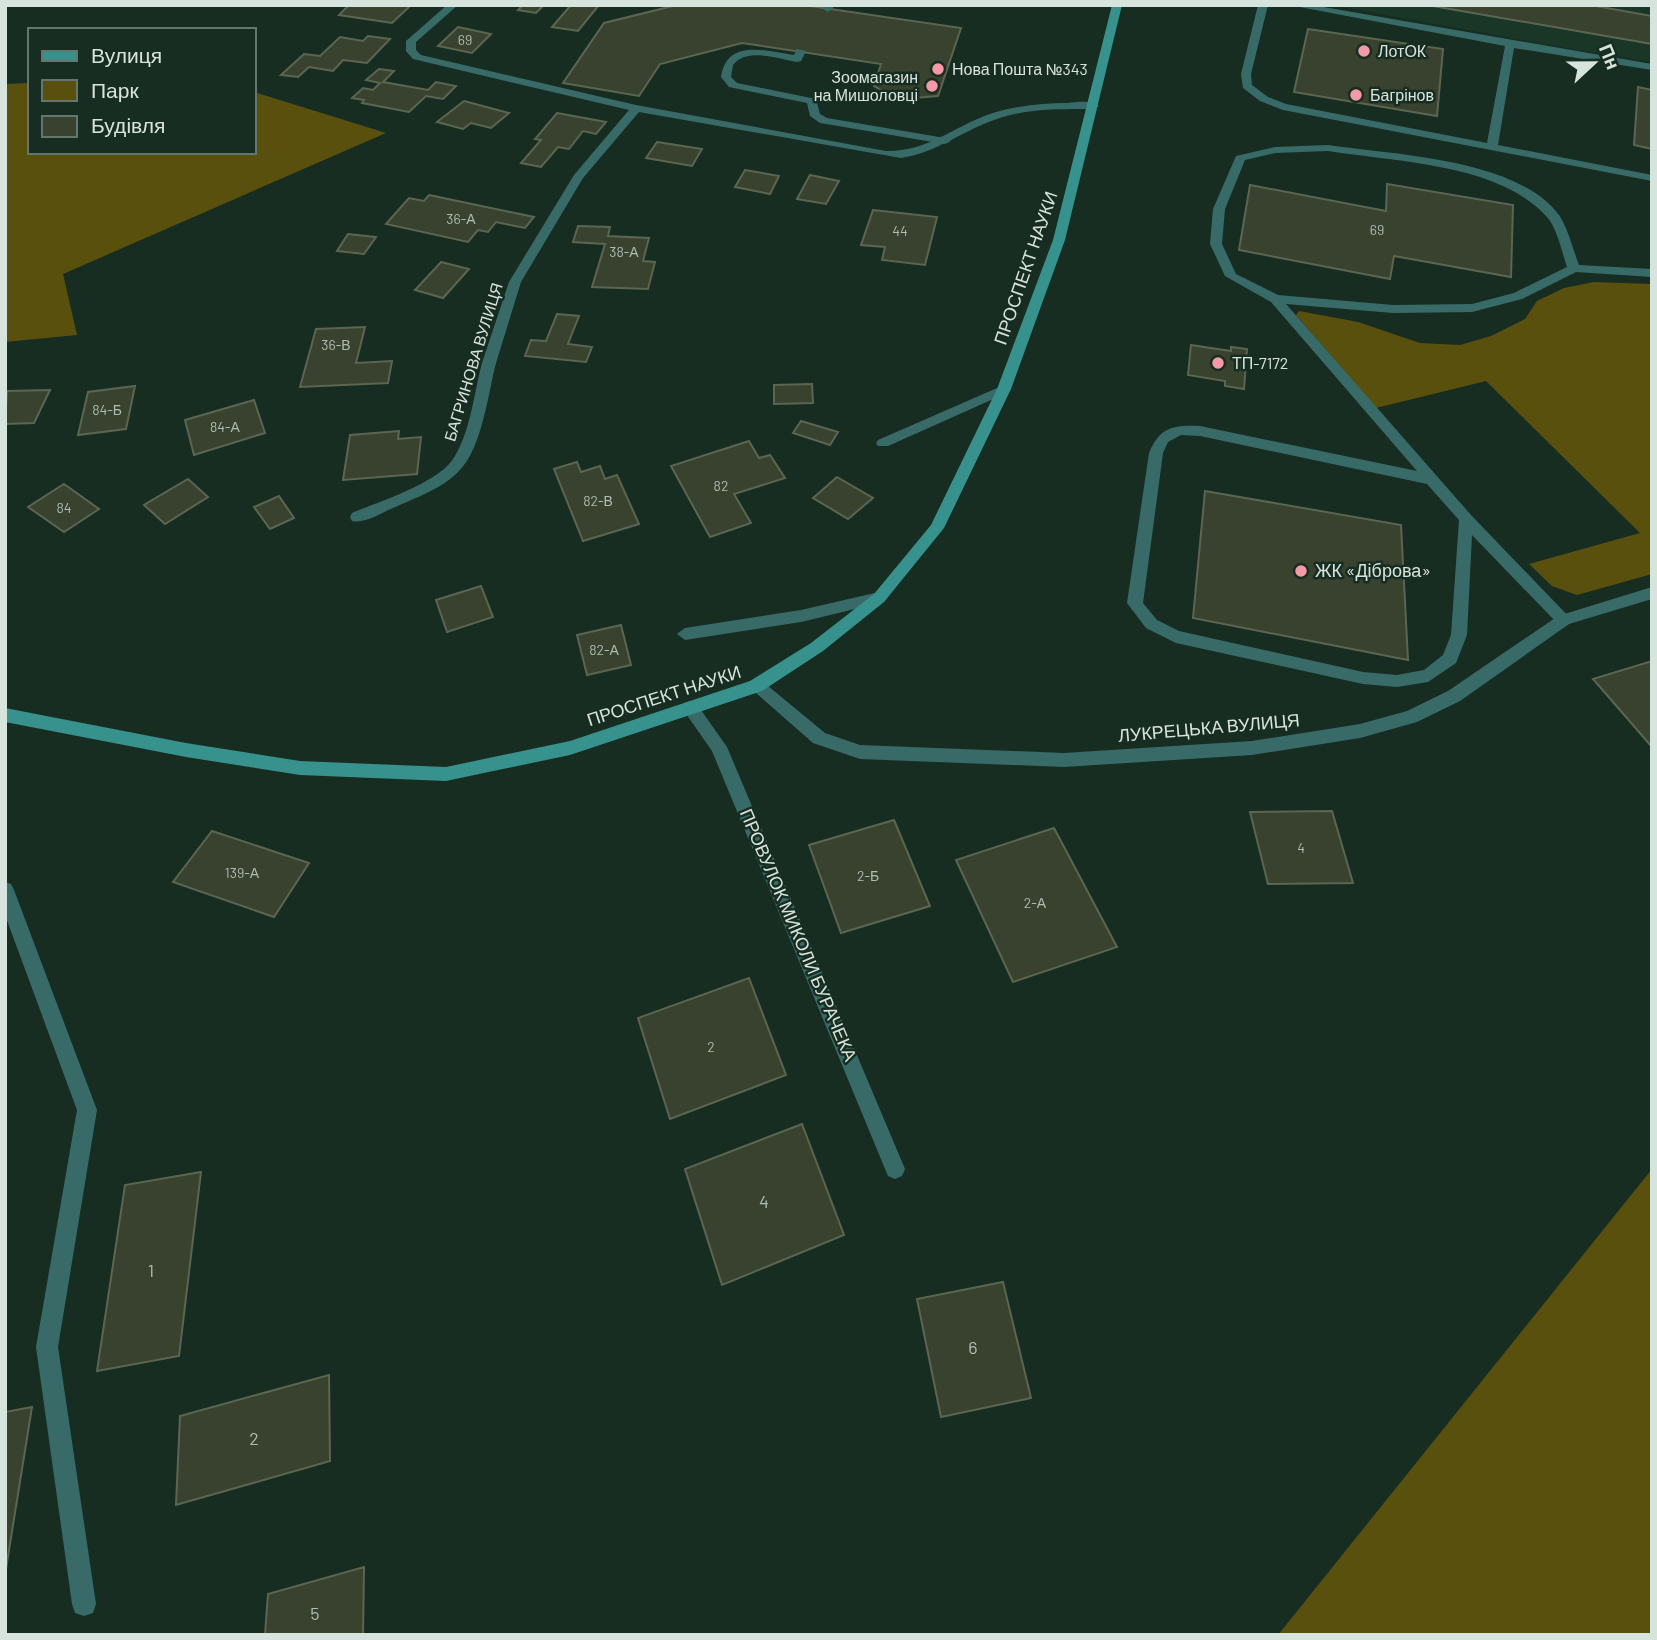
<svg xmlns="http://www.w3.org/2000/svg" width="1657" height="1640" viewBox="0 0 1657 1640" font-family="Barlow,sans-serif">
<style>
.built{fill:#193627}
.green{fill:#5a500e}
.building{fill:#38422f;stroke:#5b6651;stroke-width:2}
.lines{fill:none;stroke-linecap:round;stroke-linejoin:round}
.service{fill:#386b68;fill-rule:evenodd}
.minor{fill:#386b68;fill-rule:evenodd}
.secondary{fill:#37918c;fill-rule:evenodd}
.poi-dot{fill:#f49aa7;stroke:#182d22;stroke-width:2.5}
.labels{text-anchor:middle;stroke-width:5;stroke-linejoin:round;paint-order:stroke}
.number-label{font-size:14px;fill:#afbcb2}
.far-poi-label{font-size:16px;fill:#d7e4dd;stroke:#182d22;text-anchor:start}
.far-street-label{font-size:16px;fill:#d7e4dd;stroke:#182d22}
.street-label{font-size:18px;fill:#d7e4dd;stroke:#182d22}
.poi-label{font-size:18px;fill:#d7e4dd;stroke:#182d22;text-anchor:start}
.near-number-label{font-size:18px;fill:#afbcb2}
</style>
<rect width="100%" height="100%" fill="#182d22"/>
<path class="built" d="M1330,5h322v57l-46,-7z"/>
<g class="green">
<path d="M30,83v69h224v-60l132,41 -323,141 14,61 -72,7v-258z"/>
<path d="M1594,282l58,2v290l-75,21 -25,-9 -23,-22 111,-31 -154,-152 -110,27 -80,-93 3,-4 59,11 62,21 40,2 31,-9 34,-17 12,-18 27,-13z"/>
<path d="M1652,1169v466h-374z"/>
</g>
<g class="building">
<path d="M349,5l32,1 30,-1 -19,18 -53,-8z"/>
<path d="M523,5h21l-8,8 -18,-3z"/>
<path d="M571,5h28l-21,26 -26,-4z"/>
<path d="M677,5h126l158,23 -23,68 -24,2 -24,-3 -16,-9 7,-22 -139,-21 -82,21 -21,32 -76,-13 41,-60z"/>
<path d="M1427,5h163l62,11v28z"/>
<path d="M458,27l33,7 -19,19 -34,-7z"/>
<path d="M1308,29l135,20 -6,67 -143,-24z"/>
<path d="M368,36l22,3 -23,24 -24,-3 -10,11 -24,-4 -11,10 -17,-2 23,-21 16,2 20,-19 23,4z"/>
<path d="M379,69l15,2 -11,11 45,8 8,-8 20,4 -13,13 -17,-3 -17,16 -47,-9 2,-3 -12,-2 11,-10 10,2 7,-7 -14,-3z"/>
<path d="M1638,87l14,3v59l-18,-4z"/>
<path d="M464,101l45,12 -18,15 -20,-5 -8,6 -26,-7z"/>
<path d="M557,113l49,9 -10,12 -13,-3 -14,18 -11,-2 -17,20 -20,-4 20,-23 -6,-1z"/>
<path d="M657,142l45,7 -10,17 -46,-8z"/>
<path d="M745,170l34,6 -9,18 -35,-7z"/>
<path d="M810,175l29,6 -13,23 -29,-5z"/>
<path d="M1387,184l126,21 -2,72 -117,-21 -4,23 -151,-29 11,-65 136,26z"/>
<path d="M429,195l105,22 -9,11 -29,-6 -8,10 -10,-2 -10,12 -82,-18 23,-26 15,3z"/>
<path d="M873,210l64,7 -12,48 -43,-5 3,-13 -24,-2z"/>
<path d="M578,226l32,1 -2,9 41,2 -6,23 12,1 -7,27 -56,-2 13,-43 -32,-2z"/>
<path d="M348,234l28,3 -12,17 -27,-3z"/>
<path d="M441,262l28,7 -26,29 -28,-8z"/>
<path d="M557,314l22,2 -11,28 24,3 -6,15 -61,-6 6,-16 15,1z"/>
<path d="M365,327l-9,36 36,-2 -4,22 -88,4 16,-58z"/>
<path d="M1191,345l40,6v-4l16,2 -3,40 -19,-3v-5l-37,-6z"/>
<path d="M812,384l1,19 -39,1v-19z"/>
<path d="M135,386l-9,43 -48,6 10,-43z"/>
<path d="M50,390l-16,33 -29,1 2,-33z"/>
<path d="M254,400l11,33 -71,22 -9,-35z"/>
<path d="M801,421l37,11 -8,13 -37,-12z"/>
<path d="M399,431l-1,8 23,-2 -4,37 -74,6 7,-45z"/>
<path d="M749,441l10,17 11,-3 15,23 -51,16 17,29 -41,14 -39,-71z"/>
<path d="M577,462l4,10 19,-6 5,13 12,-4 22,49 -56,17 -29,-72z"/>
<path d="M837,477l36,21 -25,21 -35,-21z"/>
<path d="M188,479l20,18 -43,27 -21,-19z"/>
<path d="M64,484l35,25 -35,23 -36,-25z"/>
<path d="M1205,491l196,34 7,135 -215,-42z"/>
<path d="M279,496l15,22 -24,11 -16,-22z"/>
<path d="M481,586l12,31 -46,15 -11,-32z"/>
<path d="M621,625l10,40 -44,10 -10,-40z"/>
<path d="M1652,661v86l-59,-68z"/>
<path d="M1332,811l21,72 -85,1 -18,-72z"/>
<path d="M894,820l36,86 -89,27 -32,-88z"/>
<path d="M1054,828l63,119 -104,35 -57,-122z"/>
<path d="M212,831l97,32 -35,54 -101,-35z"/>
<path d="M749,978l37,97 -116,44 -32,-101z"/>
<path d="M802,1124l42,111 -122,50 -37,-116z"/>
<path d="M201,1172l-22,184 -82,15 28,-186z"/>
<path d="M1003,1282l28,116 -90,19 -24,-118z"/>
<path d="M329,1375l1,86 -154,44 4,-89z"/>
<path d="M32,1407l-27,168v-163z"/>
<path d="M364,1567l-1,68h-98l3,-41z"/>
</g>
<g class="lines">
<g class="service">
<path d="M826,5h10l-8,7 -5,-3z"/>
<path d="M1258,5h10l-17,69 1,11 16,12 18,7 201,39 18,-97 -216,-41h23l340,59v6l-138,-22 -16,97 154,30v6l-369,-71 -23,-9 -17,-13 -2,-14z"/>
<path d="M797,49l9,2 -5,10 -4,1c-19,-3 -50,-15 -64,3l-2,12 6,6 79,16 4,15 7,4 118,20 6,3 -6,3 -125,-21 -10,-7 -3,-13 -78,-16 -8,-10c6,-39 44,-26 73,-22z"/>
<path d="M1328,145c66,10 188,13 231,70 9,13 14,35 20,50l73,4v8l-76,-5 -54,27 -50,13 -79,1 -107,-9 185,211 101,105 -2,4h-12l-86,-89 -5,100 -11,28 -28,19 -31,5 -34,-3 -187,-41 -30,-15 -19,-25 22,-150c11,-26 24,-28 51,-27l217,45 -146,-169 -46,-26 -15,-32 3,-35 23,-53 39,-9zM1328,151c67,11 171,12 219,66 10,11 15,35 20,50l-53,26 -42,11 -79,1 -115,-10 -42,-21 -14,-30 3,-35 20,-49 30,-7zM1181,435l19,1 227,48 32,36 -8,115 -8,20 -19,15 -27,5 -34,-3 -184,-41 -22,-11 -14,-17 20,-150 5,-11z"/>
<path d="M489,359l7,4c-8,31 -14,85 -37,108 -17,18 -44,27 -66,37 -12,5 -29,16 -41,13l-2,-4 2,-4c28,-12 88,-30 103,-57 16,-27 19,-63 27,-93z"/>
<path d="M1004,385l7,4 -2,3 -121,54h-10l-2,-3 2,-3z"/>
<path d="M879,592l5,2 3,4 -3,4 -83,20 -116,18 -8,-6 8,-6 116,-18z"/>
</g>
<g class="minor">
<path d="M447,5h11l-42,37v8l5,5 215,50 250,46c40,1 66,-23 101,-36 26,-9 54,-12 81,-12 10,-1 23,-3 31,3l-5,3c-32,0 -66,-1 -97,10 -34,11 -60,34 -96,39l-262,-46 -56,66 -62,104 -25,81 -7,4 -7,-4 27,-81 65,-107 55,-65 -216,-51 -7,-8v-10z"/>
<path d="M1652,587v12l-83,25 -109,77 -43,21 -57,16 -108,17 -188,12 -204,-8 -47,-16 -65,-57 2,-5h12l63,52 35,12 204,8 188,-12 108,-17 47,-13 41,-20 110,-75z"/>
<path d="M690,701l6,2 31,44 178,422 -3,7 -7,3 -7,-3 -176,-425 -30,-43 2,-5z"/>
<path d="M5,882l6,2 3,6 83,220 -39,237 38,257 -3,9 -9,3 -9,-3 -3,-9 -36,-257 41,-237 -72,-195z"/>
</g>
<path class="secondary" d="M1112,5h10l-57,235 -54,149 -67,139 -60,74 -61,49 -61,40 -192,64 -124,26 -146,-6 -114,-18 -181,-35v-14l181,35 114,18 146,6 124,-26 180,-60 61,-38 63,-49 57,-69 66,-136 56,-149z"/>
</g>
<g class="poi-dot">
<circle cx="1364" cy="51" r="7"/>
<circle cx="938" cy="69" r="7"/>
<circle cx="932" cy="86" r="7"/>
<circle cx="1356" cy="95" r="7"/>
<circle cx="1218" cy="363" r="7"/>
<circle cx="1301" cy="571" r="7"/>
</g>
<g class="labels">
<g class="number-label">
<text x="465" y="45">69</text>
<text x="461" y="224">36-А</text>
<text x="1377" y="235">69</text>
<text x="900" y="236">44</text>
<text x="624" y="257">38-А</text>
<text x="336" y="350">36-В</text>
<text x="107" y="415">84-Б</text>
<text x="225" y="432">84-А</text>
<text x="721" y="491">82</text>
<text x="598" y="506">82-В</text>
<text x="64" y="513">84</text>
<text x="604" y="655">82-А</text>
<text x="1301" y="853">4</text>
<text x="242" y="878">139-А</text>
<text x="868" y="881">2-Б</text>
<text x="1035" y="908">2-А</text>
<text x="711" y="1052">2</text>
</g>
<g class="far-poi-label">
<text x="1378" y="57">ЛотОК</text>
<text x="952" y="75">Нова Пошта №343</text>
<text x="918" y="83" text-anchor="end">Зоомагазин<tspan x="918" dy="18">на Мишоловці</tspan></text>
<text x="1370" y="101">Багрінов</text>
<text x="1232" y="369">ТП-7172</text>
</g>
<g class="far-street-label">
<text transform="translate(473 362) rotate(-73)" y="6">БАГРИНОВА ВУЛИЦЯ</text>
</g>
<g class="street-label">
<text transform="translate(1026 268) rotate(-71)" y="6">ПРОСПЕКТ НАУКИ</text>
<text transform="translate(664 696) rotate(-18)" y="6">ПРОСПЕКТ НАУКИ</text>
<text transform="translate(1209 728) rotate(-5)" y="6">ЛУКРЕЦЬКА ВУЛИЦЯ</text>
<text transform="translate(798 935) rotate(67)" y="6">ПРОВУЛОК МИКОЛИ БУРАЧЕКА</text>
</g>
<g class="poi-label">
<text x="1315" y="577">ЖК «Діброва»</text>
</g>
<g class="near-number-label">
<text x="764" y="1208">4</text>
<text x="151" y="1277">1</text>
<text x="973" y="1354">6</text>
<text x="254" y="1445">2</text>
<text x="315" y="1620">5</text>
</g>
</g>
<rect width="1657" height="1640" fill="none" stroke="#d7e4dd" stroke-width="14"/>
<rect x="28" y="28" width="228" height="126" fill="#182d22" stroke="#64766d" stroke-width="2"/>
<rect x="42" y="51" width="35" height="10" fill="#37918c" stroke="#64766d" stroke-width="2"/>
<text x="91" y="63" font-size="21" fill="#d7e4dd">Вулиця</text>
<rect x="42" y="80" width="35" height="21" fill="#5a500e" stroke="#64766d" stroke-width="2"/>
<text x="91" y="98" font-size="21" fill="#d7e4dd">Парк</text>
<rect x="42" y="116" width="35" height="21" fill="#38422f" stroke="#64766d" stroke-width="2"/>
<text x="91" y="133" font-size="21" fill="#d7e4dd">Будівля</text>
<g transform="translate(1594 63) rotate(68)" stroke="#182d22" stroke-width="5" paint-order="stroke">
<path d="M0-5L12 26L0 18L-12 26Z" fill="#d7e4dd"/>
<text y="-10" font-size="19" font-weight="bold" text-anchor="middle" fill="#d7e4dd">Пн</text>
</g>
</svg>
